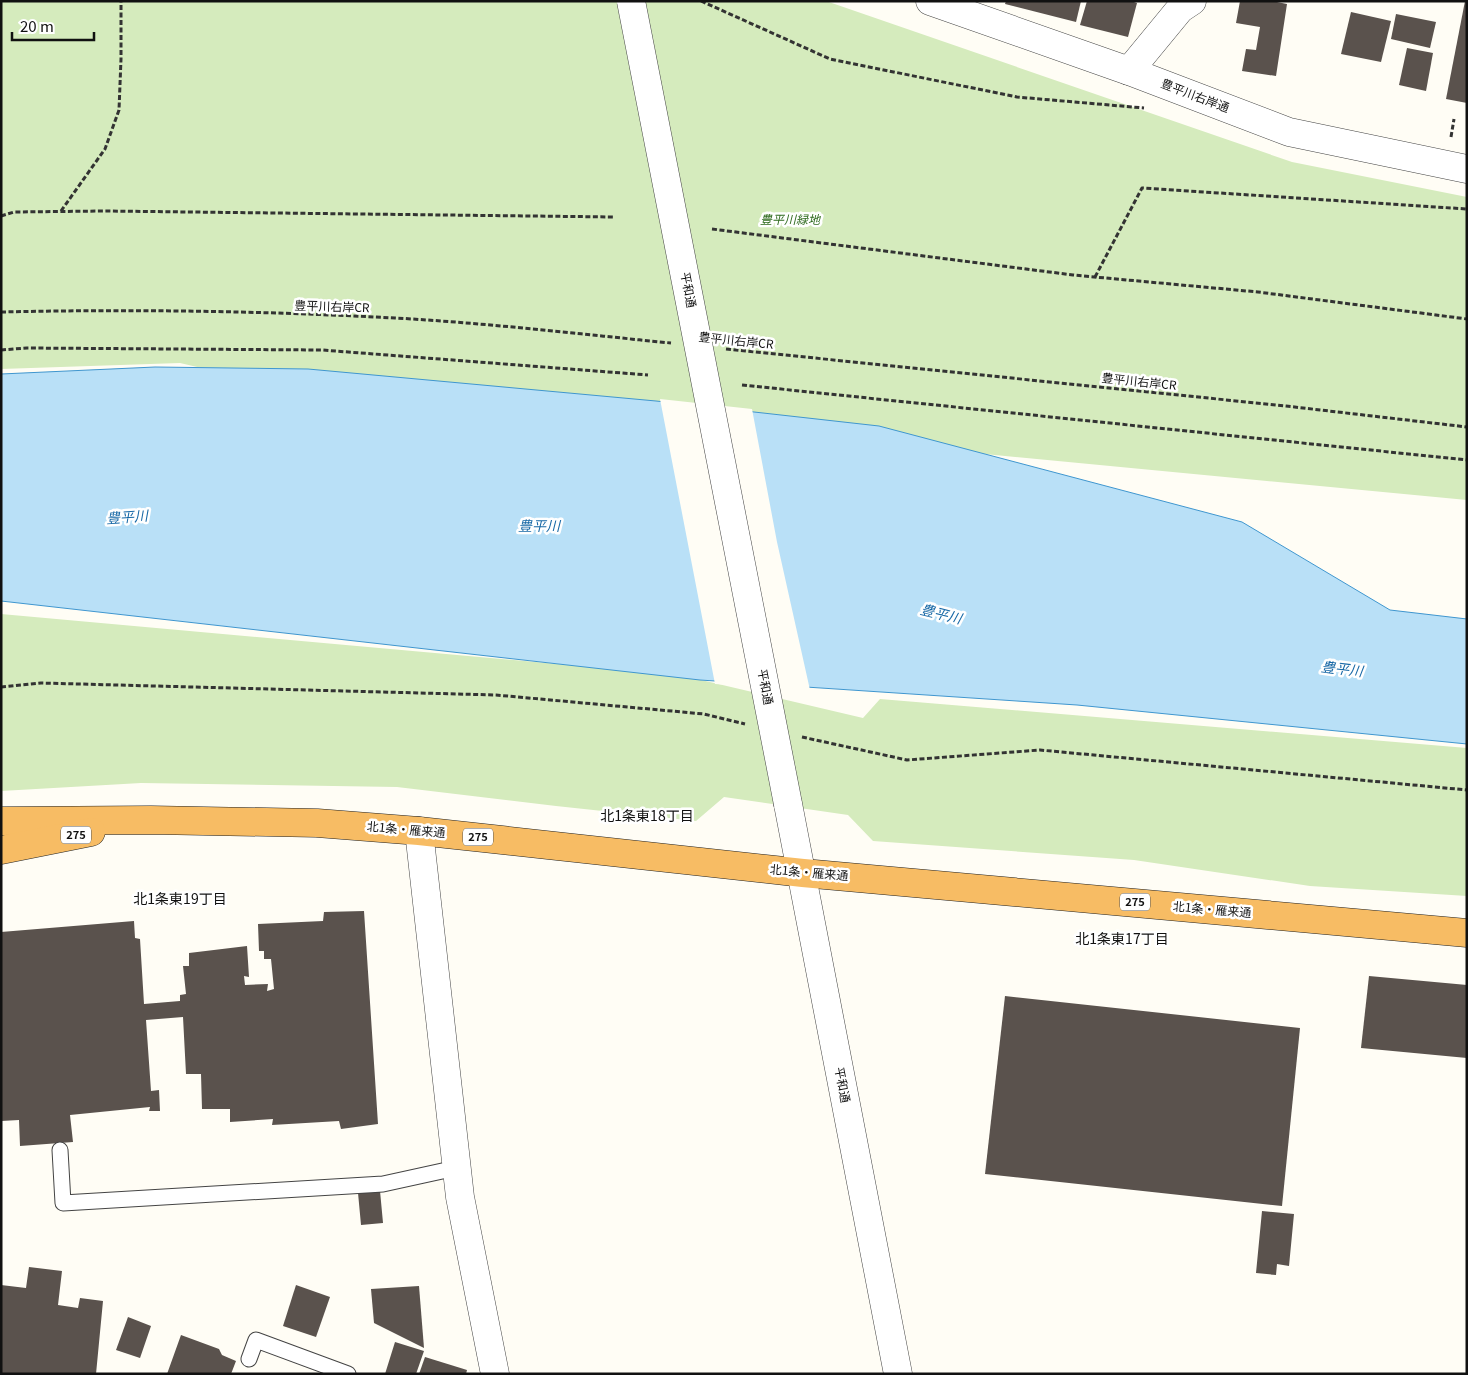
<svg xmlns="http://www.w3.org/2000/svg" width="1468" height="1375" viewBox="0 0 1468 1375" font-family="Georgia,'Noto Sans JP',serif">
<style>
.green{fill:#d5ebbd}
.water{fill:#b9e0f7;stroke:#3f96cf}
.pier{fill:#fffdf5}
.building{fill:#5a524d}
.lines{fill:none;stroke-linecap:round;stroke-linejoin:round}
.service-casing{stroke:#444;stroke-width:17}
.minor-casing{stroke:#444;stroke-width:29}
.tertiary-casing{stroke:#444;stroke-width:29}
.trunk-casing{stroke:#222;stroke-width:29}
.path{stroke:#333;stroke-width:3;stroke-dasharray:5 2.5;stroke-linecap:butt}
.service{stroke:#fff;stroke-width:15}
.minor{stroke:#fff;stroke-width:28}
.tertiary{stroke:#fff;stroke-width:28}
.trunk{stroke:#f7bc64;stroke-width:28}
.tertiary-bridge-casing{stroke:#444;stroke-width:29;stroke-linecap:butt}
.tertiary-bridge{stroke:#fff;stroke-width:28}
.labels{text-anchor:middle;stroke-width:5;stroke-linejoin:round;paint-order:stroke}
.shield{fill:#fff;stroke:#585858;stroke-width:1}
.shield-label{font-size:11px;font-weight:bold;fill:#111}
.street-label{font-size:12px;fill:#111;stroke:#fff}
.park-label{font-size:12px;font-style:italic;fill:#2f6b1f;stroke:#fff}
.water-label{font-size:14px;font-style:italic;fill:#1768a6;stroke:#fff}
.neighbourhood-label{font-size:14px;fill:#111;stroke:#fff}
</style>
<rect width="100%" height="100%" fill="#fffdf5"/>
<g class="green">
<path d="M1,1h825l466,161 175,35v303l-524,-50 -549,-37 -214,-50 -179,6z"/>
<path d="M1,614l679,61 183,43 17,-19 587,49v148l-157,-10 -176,-26 -261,-19 -25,-26 -124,-18 -28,24 -140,-15 -159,-19 -256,-4 -140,8z"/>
</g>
<path class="water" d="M155,367l153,2 348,32 223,25 363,96 148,88 77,9v125l-390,-39 -377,-25 -699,-79v-227z"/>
<path class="pier" d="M660,399l92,10 25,133 33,148 -95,-6z"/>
<g class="building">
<path d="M1006,1h75l-5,21 -71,-18z"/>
<path d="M1087,1h44l6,2 -9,34 -48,-12z"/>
<path d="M1240,1h32l15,3 -11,72 -34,-5 4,-22 10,1 4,-23 -24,-4z"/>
<path d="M1465,1h2v102l-21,-4z"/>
<path d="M1351,12l40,9 -10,41 -40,-8z"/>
<path d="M1396,14l40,8 -6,26 -39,-9z"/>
<path d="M1407,48l26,5 -7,38 -27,-6z"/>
<path d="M364,911l14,213 -37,5 -2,-8 -67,4 1,-6 -43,3v-13h-28l-1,-35h-15l-3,-57 -37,3 5,71 8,-1 1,21h-11l1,-4 -80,8 3,27 -53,4 -1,-26 -18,1v-189l133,-11 1,17 5,1 4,65 36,-3v-6l6,-1 -3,-28h6v-13l58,-7 2,31 -5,-1 1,9 23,-1 -1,7 7,-2 -3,-30h-7v-8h-5l-1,-27 65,-3 1,-9z"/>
<path d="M1369,976l98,9v73l-106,-10z"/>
<path d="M1005,996l295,32 -18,178 -297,-32z"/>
<path d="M380,1191l3,32 -22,2 -3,-32z"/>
<path d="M1262,1211l32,3 -5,52 -12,-2 -1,11 -20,-2z"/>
<path d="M29,1267l33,4 -4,34 20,3 2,-10 23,3 -7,73h-95v-89l25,3z"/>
<path d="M296,1285l34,12 -14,40 -33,-11z"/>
<path d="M419,1286l5,62 -50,-25 -3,-34z"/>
<path d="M128,1317l23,9 -11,32 -24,-8z"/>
<path d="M181,1335l38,14 3,6 14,6 -5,13h-64z"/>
<path d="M395,1342l29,9 -8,23h-31z"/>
<path d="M425,1357l42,13 -1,4h-47z"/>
</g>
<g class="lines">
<defs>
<g id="service">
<path d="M60,1150l3,53 320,-19 73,-16"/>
<path d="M249,1359l7,-19 92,34"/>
</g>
<g id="minor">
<path d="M1129,71l51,-62 12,-8"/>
<path d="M419,831l41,366 35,177"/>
</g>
<g id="tertiary">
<path d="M930,1l199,70 160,61 178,37"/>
<path d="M788,804l110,570"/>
</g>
<g id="trunk">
<path d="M1,821l150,-1 166,3 102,8 384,42 664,60"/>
<path d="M1,850l90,-18"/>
</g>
</defs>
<use href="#service" class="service-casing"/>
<use href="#minor" class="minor-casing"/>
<use href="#tertiary" class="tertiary-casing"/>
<use href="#trunk" class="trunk-casing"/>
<g class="path">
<path d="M701,1l129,58 187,38 127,11"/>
<path d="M1451,137l3,-18"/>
<path d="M61,211l44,-62 14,-39 2,-51v-58"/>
<path d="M1,216l13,-4 92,-1 509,6"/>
<path d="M712,229l361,46 185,17 209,27"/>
<path d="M1095,277l47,-89 325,21"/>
<path d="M1,312c131,-3 263,-1 394,6 92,5 184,16 276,25"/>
<path d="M726,349l560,57 181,21"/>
<path d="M1,350l26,-2 295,2 326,25"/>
<path d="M742,385l725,75"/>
<path d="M1,687l40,-4 455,12 208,19 41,10"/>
<path d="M802,737l105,23 133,-10 427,40"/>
</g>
<use href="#service" class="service"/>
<use href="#minor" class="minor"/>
<use href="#tertiary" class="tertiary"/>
<use href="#trunk" class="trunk"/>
<defs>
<path id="tertiary-bridge" d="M631,1l157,803"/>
</defs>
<use href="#tertiary-bridge" class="tertiary-bridge-casing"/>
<use href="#tertiary-bridge" class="tertiary-bridge"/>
</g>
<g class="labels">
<g class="shield">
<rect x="61" y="826.5" width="30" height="17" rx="4"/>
<rect x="463" y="828.5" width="30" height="17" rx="4"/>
<rect x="1120" y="893.5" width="30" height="17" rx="4"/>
</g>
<g class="shield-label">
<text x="76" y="839">275</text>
<text x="478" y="841">275</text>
<text x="1135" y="906">275</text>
</g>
<g class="street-label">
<text transform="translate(1195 96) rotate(21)" y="4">豊平川右岸通</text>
<text transform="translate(688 290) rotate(79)" y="4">平和通</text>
<text transform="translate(332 307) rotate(2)" y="4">豊平川右岸CR</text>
<text transform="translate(736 341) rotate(6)" y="4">豊平川右岸CR</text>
<text transform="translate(1139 382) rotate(6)" y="4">豊平川右岸CR</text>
<text transform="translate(765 687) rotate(79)" y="4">平和通</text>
<text transform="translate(406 830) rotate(5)" y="4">北1条・雁来通</text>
<text transform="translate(809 873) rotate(5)" y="4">北1条・雁来通</text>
<text transform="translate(1212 910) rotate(5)" y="4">北1条・雁来通</text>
<text transform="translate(842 1085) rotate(79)" y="4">平和通</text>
</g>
<g class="park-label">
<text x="790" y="224">豊平川緑地</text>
</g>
<g class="water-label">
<text transform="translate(127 517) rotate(-4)" y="5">豊平川</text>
<text x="539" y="531">豊平川</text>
<text transform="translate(941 614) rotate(14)" y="5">豊平川</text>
<text transform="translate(1342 669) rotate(7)" y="5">豊平川</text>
</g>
<g class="neighbourhood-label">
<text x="647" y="821">北1条東18丁目</text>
<text x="180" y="904">北1条東19丁目</text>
<text x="1122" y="944">北1条東17丁目</text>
</g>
</g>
<rect width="1468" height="1375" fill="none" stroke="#111111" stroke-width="5"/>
<path d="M12 32v8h82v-8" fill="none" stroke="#111111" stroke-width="2.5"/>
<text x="20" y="32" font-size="15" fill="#111111" stroke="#ffffff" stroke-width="4" paint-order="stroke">20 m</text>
</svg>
